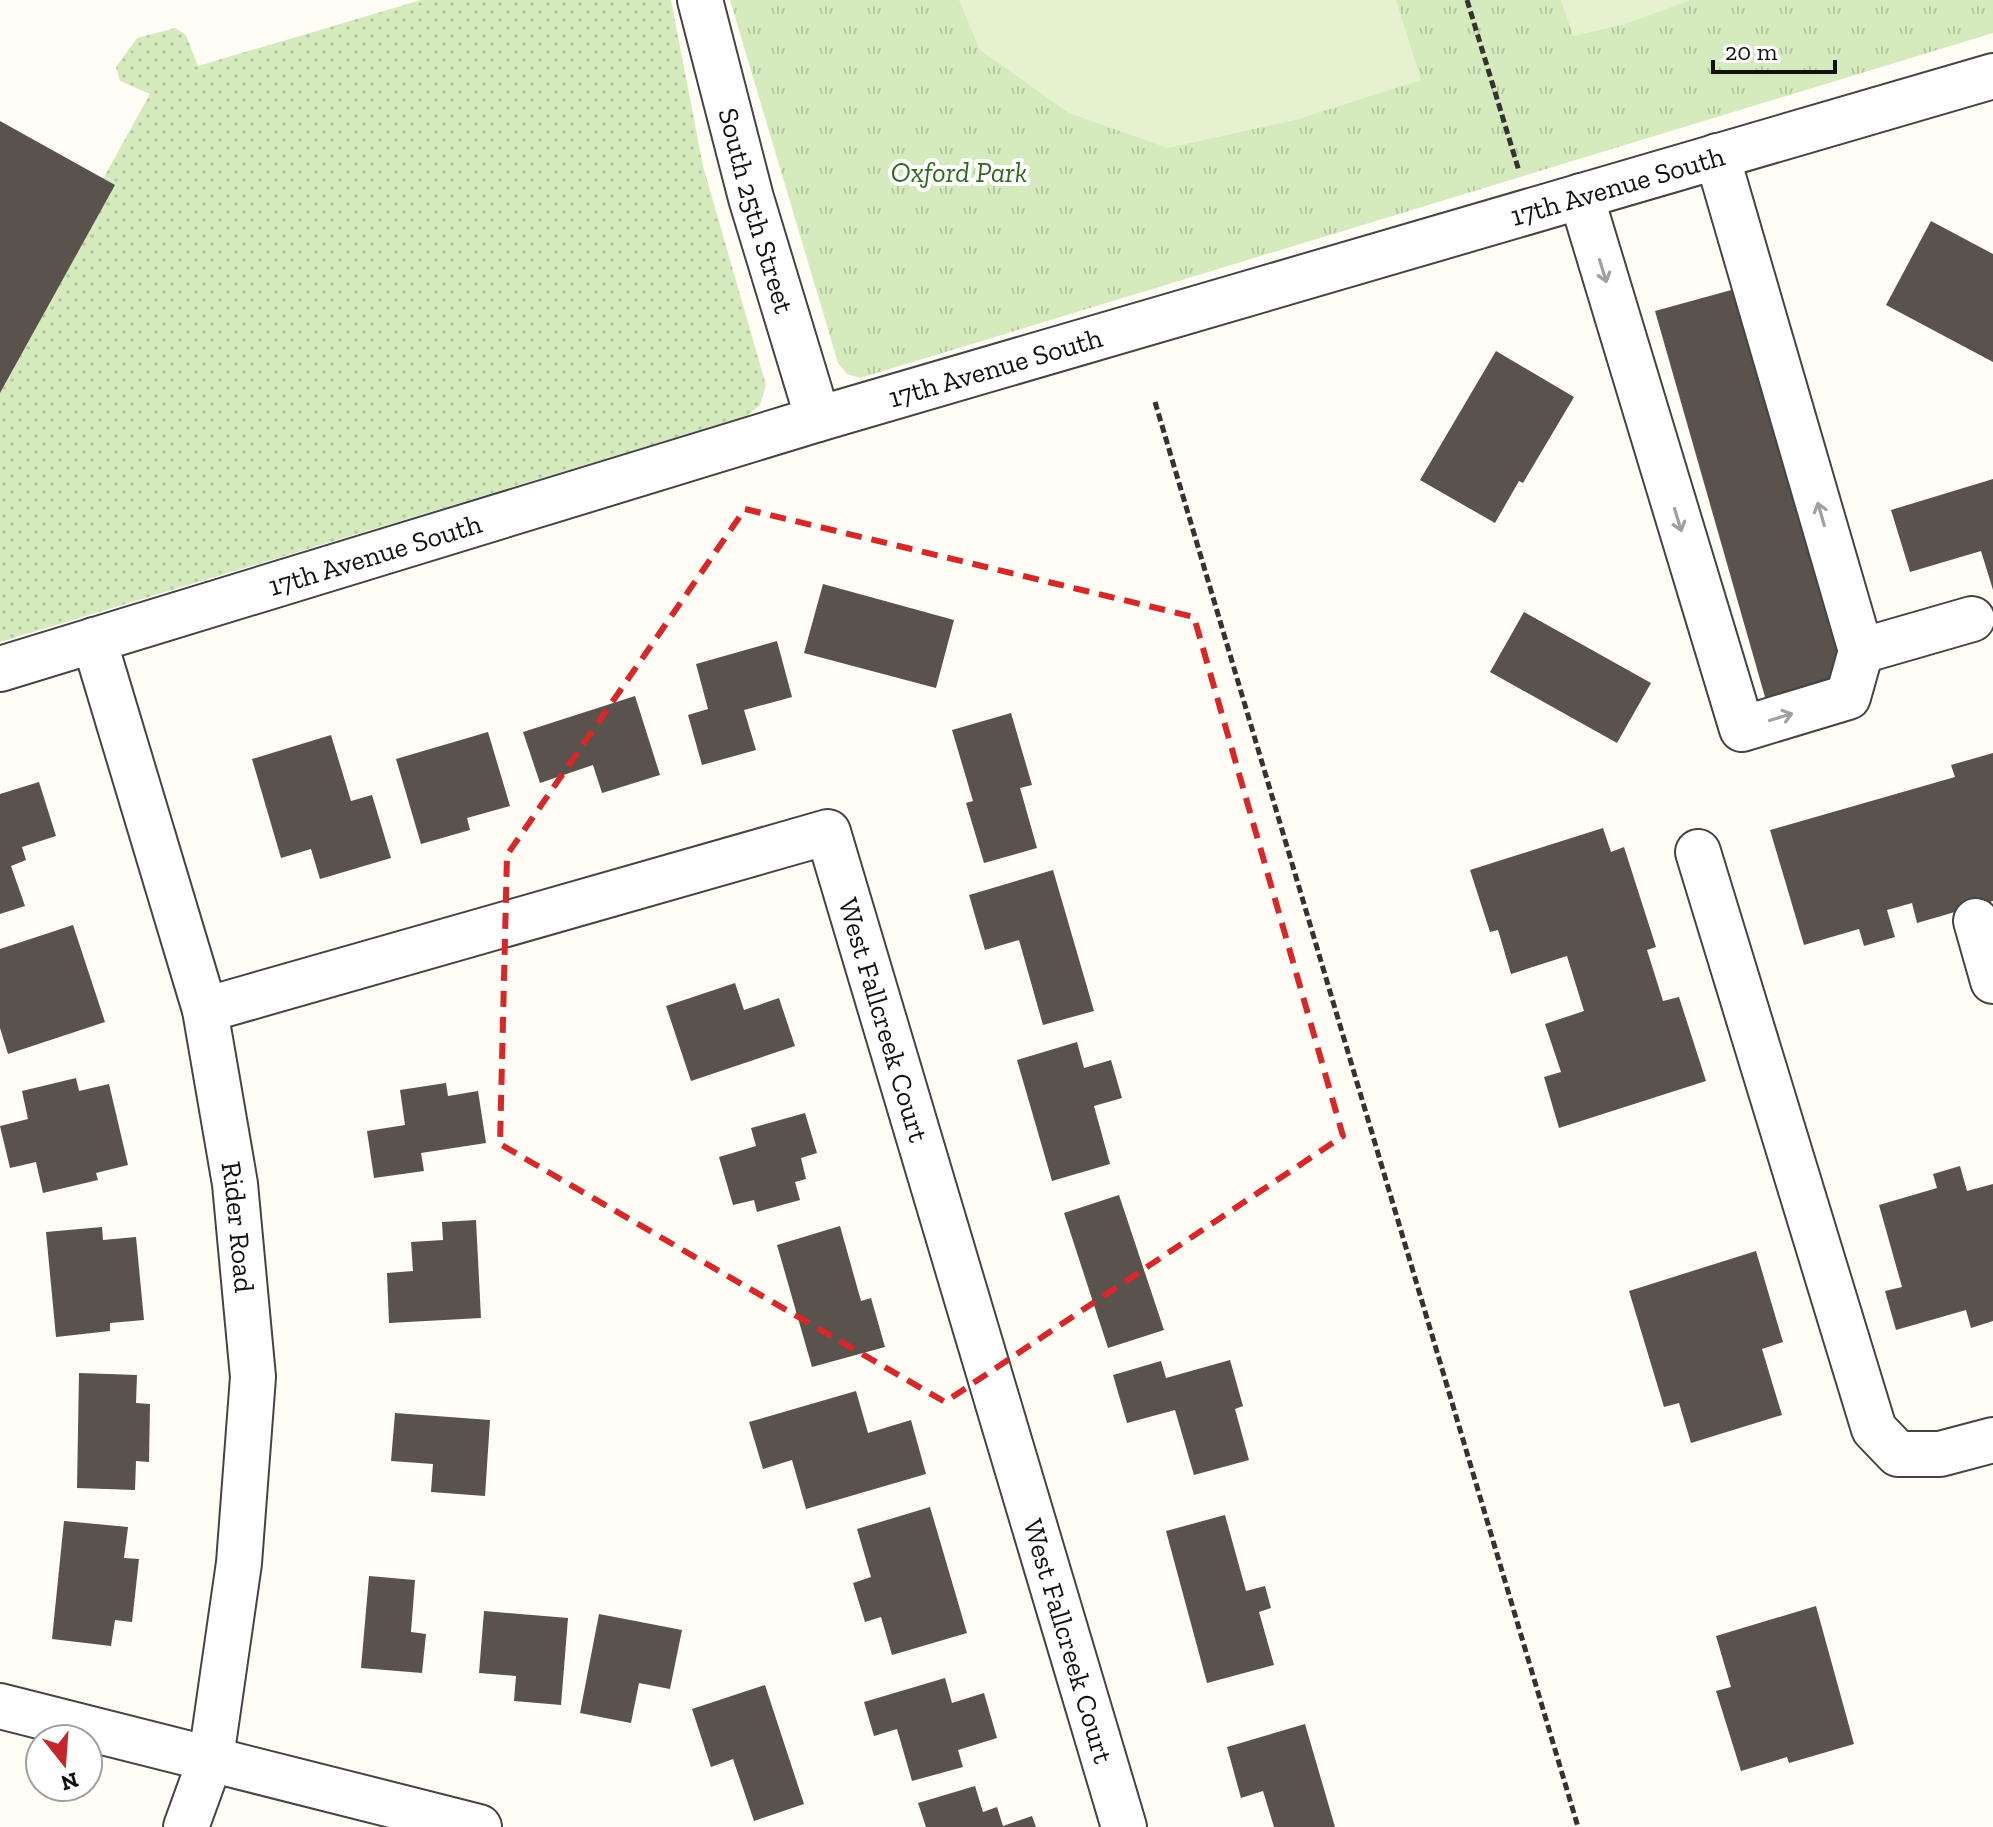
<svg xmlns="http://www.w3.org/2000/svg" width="1993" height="1827" viewBox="0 0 1993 1827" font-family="'Zilla Slab',serif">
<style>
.grass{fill:url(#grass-dots)}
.park{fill:url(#park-tufts)}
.pitch{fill:#e6f2cf}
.building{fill:#5a524d}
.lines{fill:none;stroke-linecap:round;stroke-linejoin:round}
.minor-casing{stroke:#444;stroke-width:48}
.path{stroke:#333;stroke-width:5;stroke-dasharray:8 4;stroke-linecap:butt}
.minor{stroke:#fff;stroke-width:44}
.oneway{stroke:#a0a0a0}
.marked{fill:none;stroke:#d62828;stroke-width:6;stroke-dasharray:16 10;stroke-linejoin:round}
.labels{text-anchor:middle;stroke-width:8;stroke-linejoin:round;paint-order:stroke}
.park-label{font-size:28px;font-style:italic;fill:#2f6b1f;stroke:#fff}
.street-label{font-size:28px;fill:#111;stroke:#fff}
</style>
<defs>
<pattern id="grass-dots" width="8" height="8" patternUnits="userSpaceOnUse" patternTransform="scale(2)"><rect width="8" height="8" fill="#d5ebbd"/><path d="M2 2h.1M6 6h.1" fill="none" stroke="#b6c8a1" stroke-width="1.8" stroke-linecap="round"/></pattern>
<pattern id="park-tufts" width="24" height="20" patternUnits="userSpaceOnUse" patternTransform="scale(2)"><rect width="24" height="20" fill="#d5ebbd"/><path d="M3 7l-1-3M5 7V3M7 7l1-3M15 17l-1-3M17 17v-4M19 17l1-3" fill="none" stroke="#b6c8a1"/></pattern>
</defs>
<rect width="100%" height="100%" fill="#fffdf5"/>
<path class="grass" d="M421,0h250l32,166 63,219 -6,20 -13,11 -747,226v-249l114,-208 -11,-6 47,-85 -30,-13 -4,-14 21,-29 38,-10 11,7 12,31z"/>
<path class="park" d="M730,0h1263v33l-1133,345 -13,-4 -9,-11z"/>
<g class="pitch">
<path d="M959,0h437l25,80 -126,40 -127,28 -99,-35 -89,-63z"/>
<path d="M1561,0h130l-66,24 -52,12z"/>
</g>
<g class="building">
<path d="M0,121l115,64 -115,208z"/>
<path d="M1931,221l62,33v108l-107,-57z"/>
<path d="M1735,289l112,393 -80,22 -112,-393z"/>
<path d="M1496,351l78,46 -51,86 -4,-2 -24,42 -75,-43z"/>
<path d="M1993,479v111l-12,-39 -71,21 -19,-62z"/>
<path d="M823,584l131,36 -18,68 -132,-35z"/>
<path d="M1524,612l127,71 -34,60 -127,-71z"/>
<path d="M777,641l15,56 -48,13 12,40 -54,15 -14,-50 20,-6 -12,-45z"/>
<path d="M635,696l25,79 -58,18 -9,-28 -53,18 -17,-51z"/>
<path d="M1011,713l21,72 -12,3 17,60 -53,15 -18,-60 7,-2 -21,-71z"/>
<path d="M488,732l22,74 -43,12 3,12 -49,14 -25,-85z"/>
<path d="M331,735l20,66 21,-6 19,63 -71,21 -9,-30 -30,9 -29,-99z"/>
<path d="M1993,753v148l-76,22 -5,-20 -25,7 8,27 -31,9 -5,-17 -55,16 -34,-115 185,-53 -4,-12z"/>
<path d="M39,782l17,54 -34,11 4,13 -15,6 14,40 -25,8v-120z"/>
<path d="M1603,828l8,24 13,-5 32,100 -9,3 16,51 16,-4 27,84 -147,47 -15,-51 17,-5 -16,-48 39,-13 -17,-55 -56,18 -13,-44 -8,2 -20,-62z"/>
<path d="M1053,870l41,141 -51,14 -24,-85 -34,10 -16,-55z"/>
<path d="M73,925l32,97 -97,32 -8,-26v-79z"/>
<path d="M735,983l9,27 35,-12 16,48 -104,35 -25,-75z"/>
<path d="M1077,1042l7,26 27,-8 11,38 -28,8 16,58 -58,17 -35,-121z"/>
<path d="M76,1078l3,13 30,-7 19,81 -32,8 2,7 -55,13 -7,-31 -26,6 -10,-42 28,-7 -6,-28z"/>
<path d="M446,1083l2,13 30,-5 8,52 -65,10 3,18 -50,7 -7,-47 38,-6 -5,-35z"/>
<path d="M805,1113l12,40 -16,5 5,21 -11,3 5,18 -43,12 -3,-12 -21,5 -14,-48 37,-11 -5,-18z"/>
<path d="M1960,1166l7,25 26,-7v137l-22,7 -5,-18 -70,20 -11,-39 17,-4 -23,-82 58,-17 -4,-14z"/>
<path d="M1119,1195l45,135 -56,18 -44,-135z"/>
<path d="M476,1220l5,98 -92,5 -2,-50 26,-2 -2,-29 32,-2 -1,-18z"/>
<path d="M840,1226l21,75 10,-3 14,49 -73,20 -35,-122z"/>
<path d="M102,1227l1,13 33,-3 8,83 -34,3v8l-54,6 -10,-105z"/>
<path d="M1756,1251l27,91 -21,7 20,66 -91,28 -12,-40 -15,4 -35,-116z"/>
<path d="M1230,1360l13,46 -8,3 14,51 -55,15 -19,-65 -48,13 -14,-48 48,-14 5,17z"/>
<path d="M79,1373l58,2 -1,28 14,1 -1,58 -13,-1 -1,29 -58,-2z"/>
<path d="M856,1391l12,42 43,-13 15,54 -120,35 -14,-49 -29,9 -14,-47z"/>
<path d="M395,1413l95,7 -5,76 -54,-4 2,-28 -42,-3z"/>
<path d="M930,1507l37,126 -75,22 -11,-38 -16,5 -12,-39 18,-6 -14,-48z"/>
<path d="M1225,1515l21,76 19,-5 6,22 -12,4 15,53 -67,18 -41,-152z"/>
<path d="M64,1521l64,6 -4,31 15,1 -7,63 -17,-2 -4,26 -59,-7z"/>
<path d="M369,1576l46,4 -4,52 15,2 -4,39 -61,-5z"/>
<path d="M1816,1606l38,138 -65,19 -2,-6 -46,14 -25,-80 15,-4 -15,-51z"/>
<path d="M484,1611l84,7 -7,87 -47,-4 2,-25 -37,-3z"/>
<path d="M599,1614l83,16 -12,59 -31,-6 -8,40 -51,-10z"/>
<path d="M945,1678l7,25 32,-10 13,45 -39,12 5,17 -51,14 -15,-52 -23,7 -10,-34z"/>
<path d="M765,1685l39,119 -50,17 -21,-62 -22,8 -19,-58z"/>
<path d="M1305,1724l30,103h-61l-11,-36 -22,7 -14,-51z"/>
<path d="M975,1786l8,26 14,-5 6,19 29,-10 4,11h-110l-8,-24z"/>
</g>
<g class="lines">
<defs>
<g id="minor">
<path id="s1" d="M700,0l51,198 67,221"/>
<path d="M1581,196l161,533 106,-32 13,-46 -144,-495"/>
<path id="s2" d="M94,640l111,370 30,174 18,193 -14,186 -28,195 -25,69"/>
<path d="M1861,651l111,-32"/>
<path id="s3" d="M0,669l818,-250 1175,-343"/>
<path d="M1698,852l176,577 24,25h42l53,-14"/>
<path d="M1976,921l17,60"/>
<path id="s4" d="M205,1010l623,-178 296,995"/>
<path d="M0,1706l479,121"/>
</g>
</defs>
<use href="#minor" class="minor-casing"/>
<g class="path">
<path d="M1467,0l52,171"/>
<path d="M1155,402l423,1425"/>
</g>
<use href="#minor" class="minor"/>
</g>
<defs><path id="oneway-shaft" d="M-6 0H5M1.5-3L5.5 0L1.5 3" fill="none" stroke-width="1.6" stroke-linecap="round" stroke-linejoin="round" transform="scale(2)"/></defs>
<g class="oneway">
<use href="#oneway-shaft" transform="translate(1603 271) rotate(73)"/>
<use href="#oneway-shaft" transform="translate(1821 514) rotate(-106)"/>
<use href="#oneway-shaft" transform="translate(1678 520) rotate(73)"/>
<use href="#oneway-shaft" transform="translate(1781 717) rotate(-17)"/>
</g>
<path class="marked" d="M745,509l449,108 149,519 -398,266 -445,-258 7,-289z"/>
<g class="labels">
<g class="park-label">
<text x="959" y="182">Oxford Park</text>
</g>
<g class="street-label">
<text dy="10" stroke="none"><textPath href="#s3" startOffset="1688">17th Avenue South</textPath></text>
<text dy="10" stroke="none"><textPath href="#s1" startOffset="218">South 25th Street</textPath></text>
<text dy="10" stroke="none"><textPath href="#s3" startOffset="1040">17th Avenue South</textPath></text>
<text dy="10" stroke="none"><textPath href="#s3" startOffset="392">17th Avenue South</textPath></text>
<text dy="10" stroke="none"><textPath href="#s4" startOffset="844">West Fallcreek Court</textPath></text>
<text dy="10" stroke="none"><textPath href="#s2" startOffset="606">Rider Road</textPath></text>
<text dy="10" stroke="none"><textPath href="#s4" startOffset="1492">West Fallcreek Court</textPath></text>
</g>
</g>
<g transform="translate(64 1763) rotate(163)"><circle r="38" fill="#ffffff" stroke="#a0a0a0" stroke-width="2"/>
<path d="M0-6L14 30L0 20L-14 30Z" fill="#c4262e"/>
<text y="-12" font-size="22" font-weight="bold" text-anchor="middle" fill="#111111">N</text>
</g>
<path d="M1713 60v12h122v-12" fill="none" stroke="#111111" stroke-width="4"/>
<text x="1725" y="60" font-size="24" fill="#111111" stroke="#ffffff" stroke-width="6" paint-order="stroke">20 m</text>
</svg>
